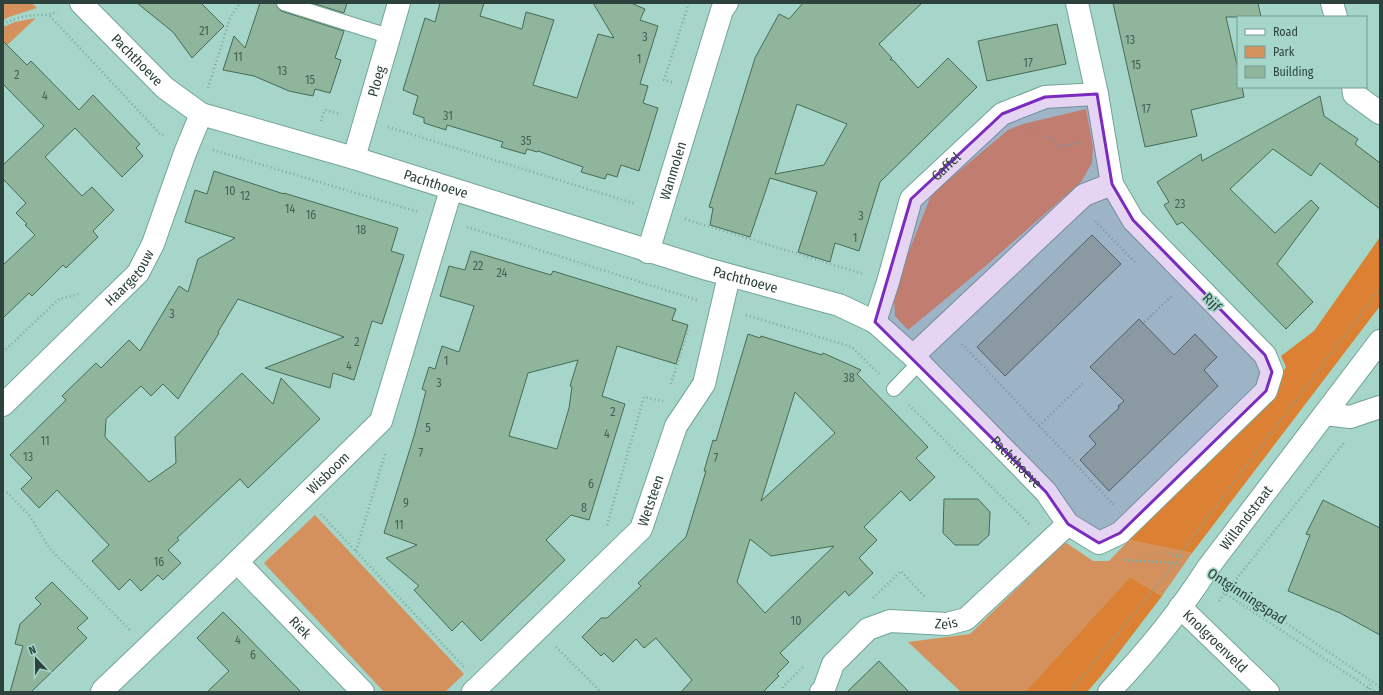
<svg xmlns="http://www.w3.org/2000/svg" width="1383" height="695" viewBox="0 0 1383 695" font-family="'Fira Sans Condensed',sans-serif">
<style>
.green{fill:#d4915e}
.forest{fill:#dc8133}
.building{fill:#8fb59d;stroke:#476b55;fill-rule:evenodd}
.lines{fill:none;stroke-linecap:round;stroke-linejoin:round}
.service-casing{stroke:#74a497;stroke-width:16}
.minor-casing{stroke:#74a497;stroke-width:24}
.path{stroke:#7fa79c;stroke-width:2.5;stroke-dasharray:1 3;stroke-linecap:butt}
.service{stroke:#fff;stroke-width:14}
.minor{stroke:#fff;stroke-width:22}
.marked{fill:#7b2cbf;fill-opacity:0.2;stroke:#7b2cbf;stroke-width:3;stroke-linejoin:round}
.labels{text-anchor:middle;stroke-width:3.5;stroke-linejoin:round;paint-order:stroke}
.number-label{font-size:12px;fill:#465f54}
.street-label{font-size:14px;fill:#2d423c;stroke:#a5d6c9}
</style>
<rect width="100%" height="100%" fill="#a5d6c9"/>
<g class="green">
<path d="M3,3h29l5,5 -28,9 -6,3z"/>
<path d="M36,18l-33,31v-22l12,-5z"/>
<path d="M1086,109l7,38 -1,16 -11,19 -92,81 -81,67 -13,-14 -1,-18 2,-14 34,-86 9,-10 69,-58 15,-6z"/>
<path d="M315,515l149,159 -19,18h-61l-120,-129z"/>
<path d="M1129,540l63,13 -30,43 -32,-19 -105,115h-64l-53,-50 62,-8 95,-92 28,19h16z"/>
</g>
<g class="forest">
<path d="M1380,237v69l-188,247 -63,-13 143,-149 14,-24 -5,-11 33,-25z"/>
<path d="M1130,577l32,19 -61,80 -14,16h-62z"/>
</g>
<g class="building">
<path d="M137,3h64l23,23 -32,32 -19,-26z"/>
<path d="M260,3h16l2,5 3,3 63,20 -9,27 6,2 -11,33 -15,-4 -2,7 -24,-5 -35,-15 -31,-6 11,-34 11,12z"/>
<path d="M312,3h35l-3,10z"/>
<path d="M440,3h44l-4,13 42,13 4,-17 28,8 -21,65 44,13 21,-64 16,4 -21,-35h38l14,6 -5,11 18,6 -18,58 8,2 -5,17 15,5 -19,63 -18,-6 -4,12 -10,-3 -2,5 -24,-7 2,-5 -45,-16 -1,1 -10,-3 -2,5 -24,-7 2,-5 -56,-17 -1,5 -22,-7v-5l-11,-4 5,-18 -15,-6 22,-72 10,4z"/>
<path d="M803,3h119l-43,41 13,14 -2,2h3l25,28 30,-30 29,29 -97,95 -21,69 -24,-8 -5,19 -32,-10 19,-60 -47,-14 -20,59 -40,-12 3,-17 -4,-1 46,-149 24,-44 10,5zM797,104l50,20 -23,41 -49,9z"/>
<path d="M1113,3h145l3,14h-35l12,52v18h4l2,10 -53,13 6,26 -52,11z"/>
<path d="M1057,24l9,40 -79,17 -9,-40z"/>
<path d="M3,41l24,24 4,-4 48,49 14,-15 47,49 -4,4 7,8 -21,21 -47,-49 -30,29 37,39 10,-9 22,23 -21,21 5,6 -32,31 -3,-3 -31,31 -3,-3 -26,25v-53l32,-30 -10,-10 2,-1 -11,-11 10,-10 -23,-24v-14l41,-39 -41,-42z"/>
<path d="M1320,96l4,20 34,23 -3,5 25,19v46l-60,-46 -9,13 -38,-27 -43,40 45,44 36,-33 8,8 -42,56 36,38 -27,27 -104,-107 -5,3 -13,-20 5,-3 -12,-20 44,-28 1,7z"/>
<path d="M214,171l70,23v-1l114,35 -7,23 13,4 -22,69 -10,-3 -18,59 -21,-7 -3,15 -65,-20 79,-31 -106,-38 -20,33 1,1 -41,66 -15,-15 -12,12 -10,-10 -35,33 -1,18 44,45 27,-19 -1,-26 67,-64 31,31 8,-26 39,41 -72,69 -8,-9 -63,59 2,2 -11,10 13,13 -18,17 -5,-5 -17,16 -11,-12 -11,11 -27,-29 17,-16 -52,-55 -18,18 -18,-19 11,-11 -22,-23 56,-55 -4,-4 34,-33 5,5 28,-28 11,11 39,-65 9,6 10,-33 37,-21 -50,-16 10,-32 12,4z"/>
<path d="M1092,235l29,29 -116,112 -28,-29z"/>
<path d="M471,251l80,24 2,-4 123,38 -4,11 16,5 -12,39 -59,-18 -15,50 23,8 -36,116 -18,-5 -25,25 19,20 -84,81 -19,-20 -10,10 -38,-41 5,-4 -33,-28 31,-13 -33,-12 30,-97 12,-45 -4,-2 7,-22 6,2 7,-23 17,6 15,-46 -34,-10 9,-30 16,4zM578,360l-8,26 2,1 -3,21 -12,41 -48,-13 19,-63z"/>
<path d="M1139,319l35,36 21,-21 22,23 -13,13 14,16 -109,105 -29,-31 16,-16 -7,-8 30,-28 -1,-2 6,-5 -34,-34z"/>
<path d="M748,334l12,4 1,-2 61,19 1,-2 38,17 -4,4 71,73 -12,11 19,19 -25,24 -9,-10 -37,36 13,13 -18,18 14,15 -24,23 -4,-5 -65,62 9,9 -12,12 2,2 -16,16h-82l11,-12 -36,-42 -12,10 -8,-9 -23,23 -9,-9 -3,3 -19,-19 19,-19h6l34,-32 -3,-3 48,-46 20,-66h-2l9,-31 3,1zM795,392l40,41 -74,68zM750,539l21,17 63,-10 -69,67 -28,-31z"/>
<path d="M944,499h34l12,13 -1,23 -11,10h-23l-12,-12z"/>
<path d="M1323,500l57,28v107l-40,-22 -52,-22 22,-56 -4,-1z"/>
<path d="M52,582l36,36 -11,10 10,10 -56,54h-21l13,-46 -8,-2 5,-20 21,-20 -6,-6z"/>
<path d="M223,612l17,17 61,63h-94l22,-21 -32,-33z"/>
<path d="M879,661l30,31h-62z"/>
</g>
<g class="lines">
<defs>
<g id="service">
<path d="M284,3l104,33"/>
<path d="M894,389l25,-26"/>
</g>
<g id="minor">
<path id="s1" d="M81,3l84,85 36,26 153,44 353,111 132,36 36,17 38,34 133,136 22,32 31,19 21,-10 146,-142 6,-19 -7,-17 -132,-135 -21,-36 -15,-90 -20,-91"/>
<path d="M1332,3l4,14"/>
<path d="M1353,87l1,7 26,19"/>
<path id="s2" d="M354,158l45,-155"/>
<path id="s3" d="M648,252l74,-242 5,-7"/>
<path id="s4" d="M875,322l13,-40 23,-83 91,-85 43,-17 52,-3"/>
<path d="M913,356l171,-161 28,-11"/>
<path id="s5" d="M3,405l135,-132 15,-29 32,-91 16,-39"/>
<path d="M1325,414l25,3 30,-10"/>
<path id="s6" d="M237,562l126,130"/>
<path id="s7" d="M1180,607l88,85"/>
<path id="s8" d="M102,692l1,-2 134,-128 144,-141 70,-231"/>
<path id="s9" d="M473,692l168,-163 35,-103 28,-42 25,-108"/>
<path id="s10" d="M821,692l3,-3 9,-25 35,-35 22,-8 57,3 19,-5 102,-95"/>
<path id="s11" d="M1109,692c36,-38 70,-79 98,-123l173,-228"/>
</g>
</defs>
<use href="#service" class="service-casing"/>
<use href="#minor" class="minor-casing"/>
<g class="path">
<path d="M50,16l110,118 4,1"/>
<path d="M3,24c9,-5 22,-8 32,-9 9,0 14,1 22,-4"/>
<path d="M672,82l-8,-2 25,-77"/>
<path d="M208,88l22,-70 10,-15"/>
<path d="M321,121l4,-11 16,4"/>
<path d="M388,127l248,77"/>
<path d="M1027,134c13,-1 23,1 31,13l21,-4"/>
<path d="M213,150l206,62"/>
<path d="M685,219l178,55"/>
<path d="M1095,221l40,41"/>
<path d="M467,227l230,73"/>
<path d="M746,315l106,32 27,27"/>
<path d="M1124,341l48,-45"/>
<path d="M962,344l152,161"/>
<path d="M3,352l56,-53 17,-4 2,-1"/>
<path d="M671,384l17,-54"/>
<path d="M909,405l121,120"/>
<path d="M1039,426l44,-43"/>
<path d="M3,491l5,2 21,22 21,34 80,81"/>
<path d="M321,514l143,153"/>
<path d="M607,525l37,-128 19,4"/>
<path d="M356,551l29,-97"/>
<path d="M1137,554l12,1 16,-3 19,6"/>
<path d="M1124,560l51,3 5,3"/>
<path d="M1230,585l150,102"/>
<path d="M1223,592l152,100"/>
<path d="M873,598l28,-27 24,26"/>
<path d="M1219,601l125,-158"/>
<path d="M556,647l45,45"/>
<path d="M783,692v-5l21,-21"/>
<path d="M1070,692l105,-129 4,-8 201,-266"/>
<path d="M1366,692l6,-10"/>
</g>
<use href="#service" class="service"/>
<use href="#minor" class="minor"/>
</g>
<path class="marked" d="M1097,94l15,90 21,36 132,135 7,17 -6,19 -146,142 -21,10 -31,-19 -22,-32 -171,-170 36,-123 91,-85 43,-17z"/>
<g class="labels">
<g class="number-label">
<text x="204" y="35">21</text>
<text x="645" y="41">3</text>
<text x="1130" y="44">13</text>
<text x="238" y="61">11</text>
<text x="639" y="63">1</text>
<text x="1028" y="67">17</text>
<text x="1136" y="69">15</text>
<text x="282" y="75">13</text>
<text x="17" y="79">2</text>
<text x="310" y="84">15</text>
<text x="45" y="100">4</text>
<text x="1146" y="113">17</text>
<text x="448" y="120">31</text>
<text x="526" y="145">35</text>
<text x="230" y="195">10</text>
<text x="245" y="200">12</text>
<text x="1180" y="208">23</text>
<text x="290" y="213">14</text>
<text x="311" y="219">16</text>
<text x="861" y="220">3</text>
<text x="361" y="234">18</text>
<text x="855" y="242">1</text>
<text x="478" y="270">22</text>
<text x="502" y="277">24</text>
<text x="172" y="318">3</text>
<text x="357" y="346">2</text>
<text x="446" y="365">1</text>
<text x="349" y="370">4</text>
<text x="849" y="382">38</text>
<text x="439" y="387">3</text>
<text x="613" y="416">2</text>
<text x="428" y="432">5</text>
<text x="607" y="438">4</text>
<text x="45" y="445">11</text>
<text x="421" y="457">7</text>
<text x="28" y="461">13</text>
<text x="716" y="462">7</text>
<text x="591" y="488">6</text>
<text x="406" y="507">9</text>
<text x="584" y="512">8</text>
<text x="399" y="529">11</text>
<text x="159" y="566">16</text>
<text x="796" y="625">10</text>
<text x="238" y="644">4</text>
<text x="253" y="659">6</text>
</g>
<g class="street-label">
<text dy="5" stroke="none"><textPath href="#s1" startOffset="80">Pachthoeve</textPath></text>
<text dy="5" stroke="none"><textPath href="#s2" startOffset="80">Ploeg</textPath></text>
<text dy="5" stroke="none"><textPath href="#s4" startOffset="176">Gaffel</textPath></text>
<text dy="5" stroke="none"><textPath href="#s3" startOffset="85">Wanmolen</textPath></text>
<text dy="5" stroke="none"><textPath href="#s1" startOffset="409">Pachthoeve</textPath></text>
<text dy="5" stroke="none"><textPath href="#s5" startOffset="180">Haargetouw</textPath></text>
<text dy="5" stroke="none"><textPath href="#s1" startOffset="733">Pachthoeve</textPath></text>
<text transform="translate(1212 302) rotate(45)" y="5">Rijf</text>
<text dy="5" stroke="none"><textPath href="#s1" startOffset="1069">Pachthoeve</textPath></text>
<text dy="5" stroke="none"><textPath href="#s8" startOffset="315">Wisboom</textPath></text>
<text dy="5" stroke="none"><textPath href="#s9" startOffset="264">Wetsteen</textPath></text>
<text dy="5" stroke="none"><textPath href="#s11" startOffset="222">Willandstraat</textPath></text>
<text transform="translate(1247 596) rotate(33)" y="5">Ontginningspad</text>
<text dy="5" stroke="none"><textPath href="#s10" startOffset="160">Zeis</textPath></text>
<text dy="5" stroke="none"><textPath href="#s6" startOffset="91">Riek</textPath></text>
<text dy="5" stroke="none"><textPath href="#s7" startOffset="49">Knolgroenveld</textPath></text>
</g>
</g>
<rect width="1383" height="695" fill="none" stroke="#2d423c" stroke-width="8"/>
<rect x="1237" y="16" width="130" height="72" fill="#a5d6c9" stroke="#759b91"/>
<rect x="1245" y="29" width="20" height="6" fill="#ffffff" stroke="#759b91"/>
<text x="1273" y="36" font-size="12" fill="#2d423c">Road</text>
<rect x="1245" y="46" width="20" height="12" fill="#d4915e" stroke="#759b91"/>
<text x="1273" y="56" font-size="12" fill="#2d423c">Park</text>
<rect x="1245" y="66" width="20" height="12" fill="#8fb59d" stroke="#759b91"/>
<text x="1273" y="76" font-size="12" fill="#2d423c">Building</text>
<g transform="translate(36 659) rotate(338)" stroke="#a5d6c9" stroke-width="3" paint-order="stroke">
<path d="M0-3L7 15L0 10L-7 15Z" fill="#2d423c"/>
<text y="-6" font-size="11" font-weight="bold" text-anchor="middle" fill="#2d423c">N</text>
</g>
</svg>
